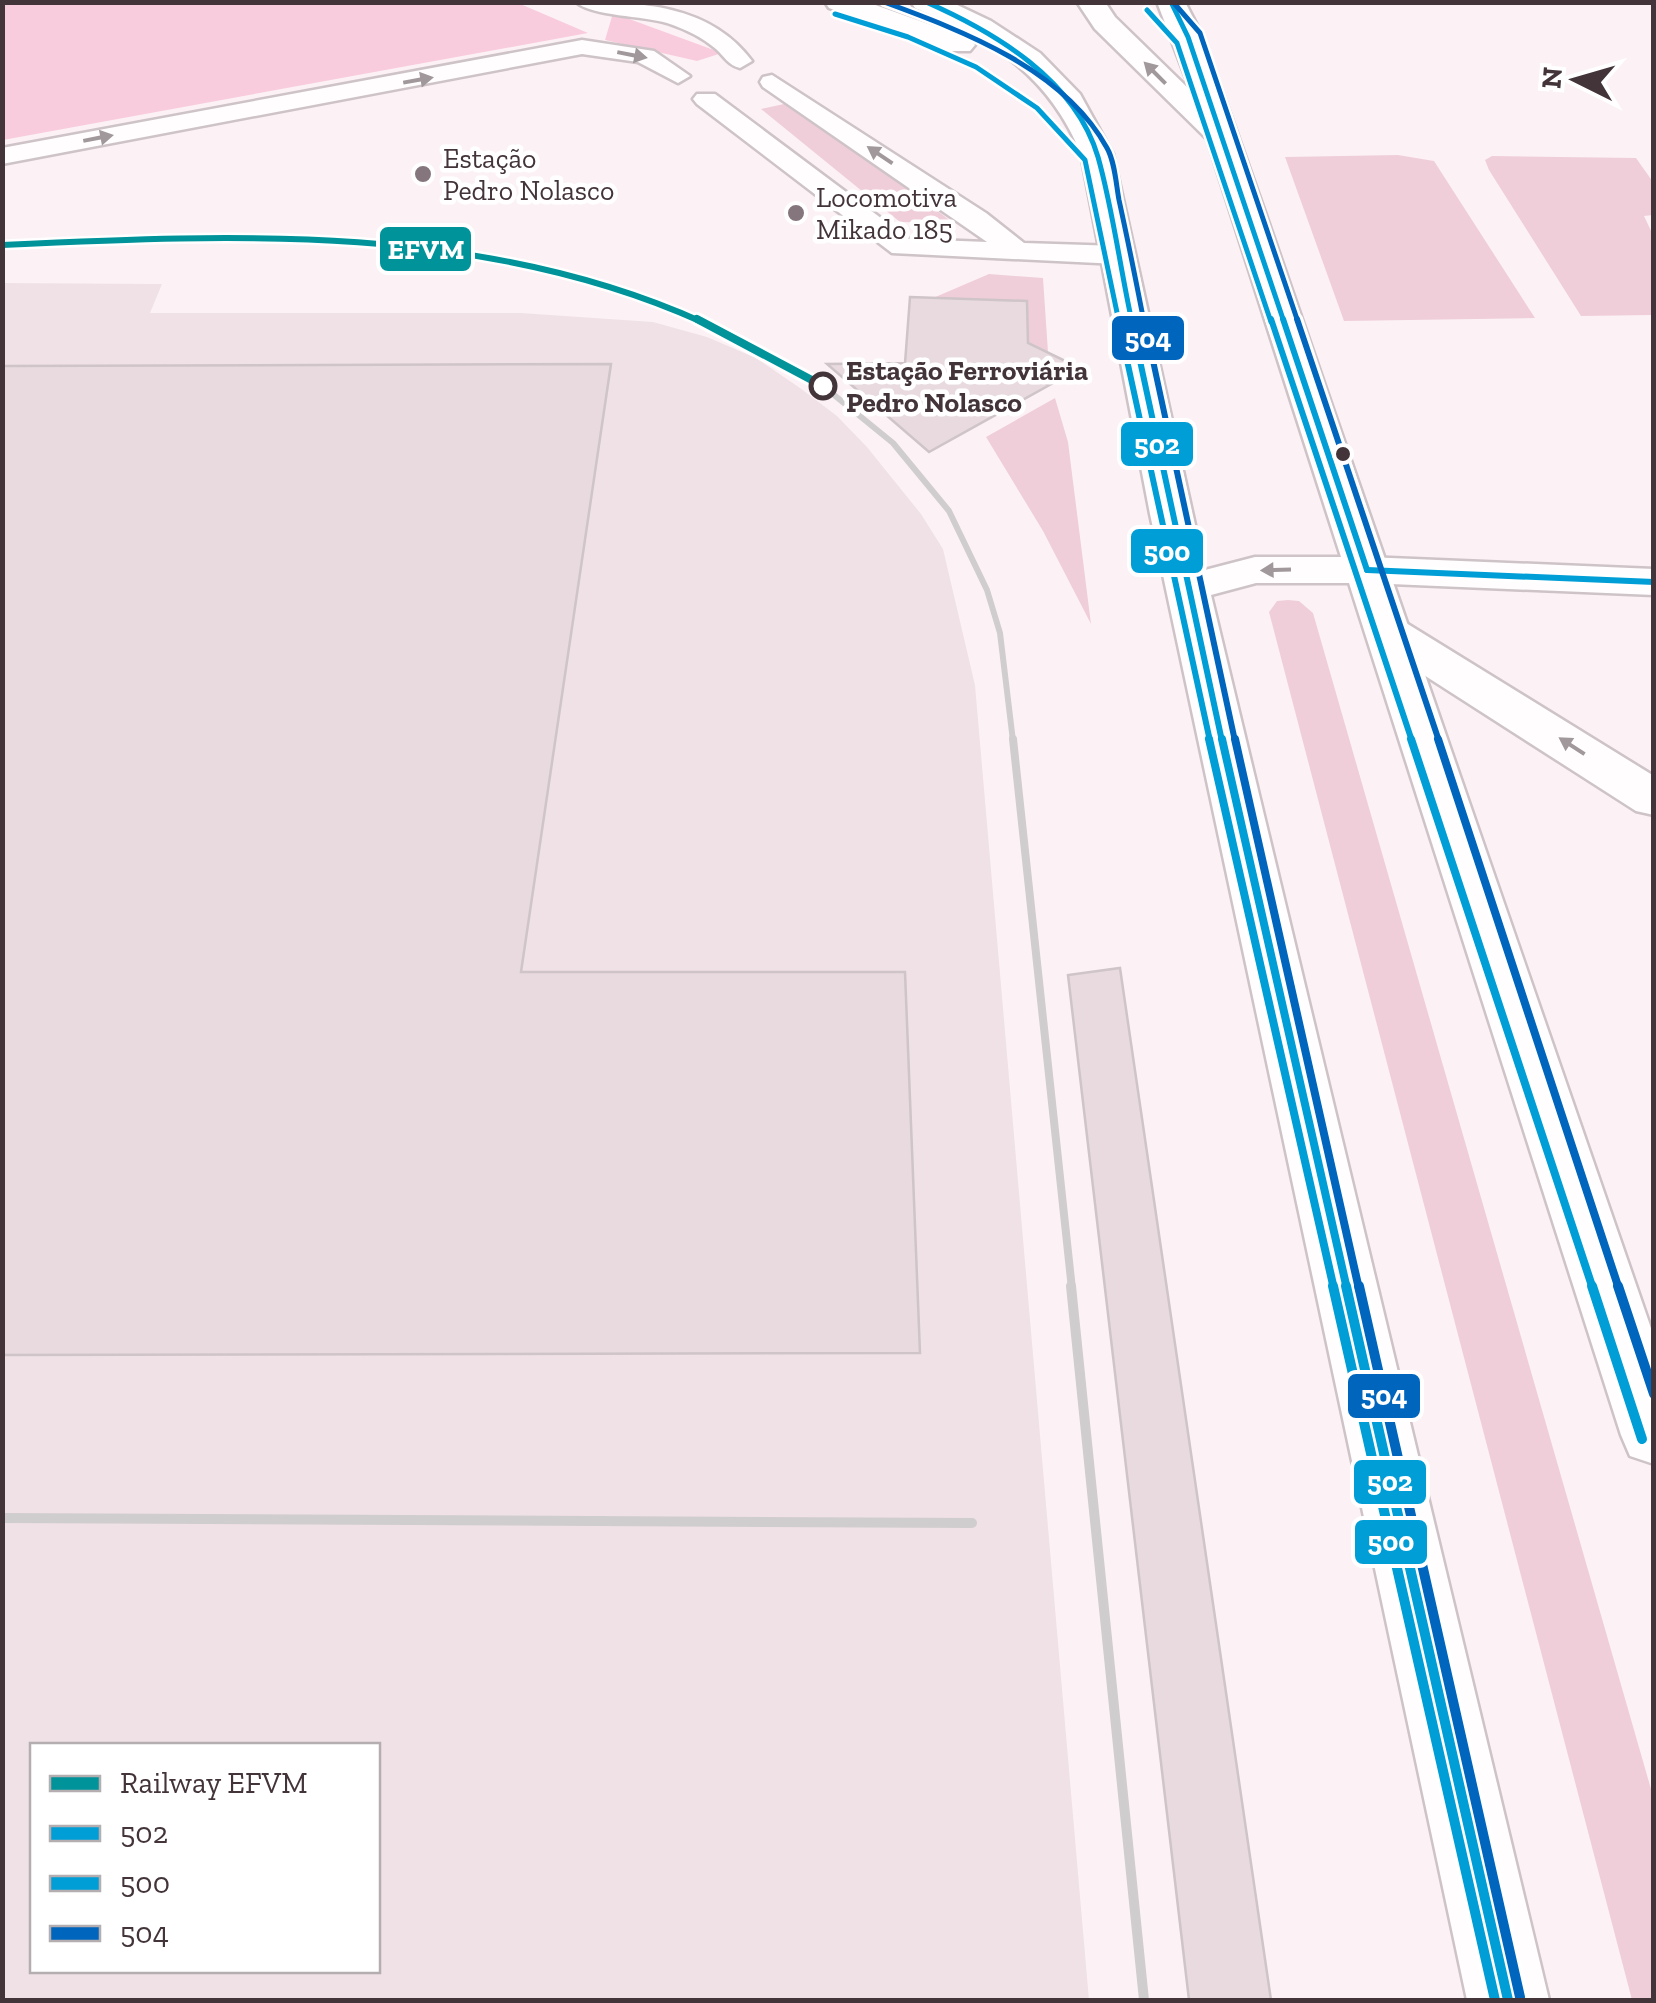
<svg xmlns="http://www.w3.org/2000/svg" width="1656" height="2003" viewBox="0 0 1656 2003" font-family="'Zilla Slab',serif">
<style>
.built{fill:#f0e1e7;fill-rule:evenodd}
.green{fill:#efceda}
.forest{fill:#f9ccdd}
.building{fill:#e8dadf;stroke:#cfc4c8;stroke-width:2.5}
.lines{fill:none;stroke-linecap:round;stroke-linejoin:round}
.lane-casing{stroke:#cec3c7;stroke-width:5}
.street-casing{stroke:#cec3c7;stroke-width:5}
.secondary-casing{stroke:#cec3c7;stroke-width:5}
.primary-casing{stroke:#cec3c7;stroke-width:5}
.lane{fill:#fffdfe;fill-rule:evenodd}
.street{fill:#fffdfe;fill-rule:evenodd}
.secondary{fill:#fffdfe;fill-rule:evenodd}
.primary{fill:#fffdfe;fill-rule:evenodd}
.rail-far2{stroke:#d0cdce;stroke-width:6}
.rail-far1{stroke:#d0cdce;stroke-width:8}
.rail{stroke:#d0cdce;stroke-width:10}
.bus-1-far3-casing{stroke:#fff;stroke-width:10}
.bus-1-far2-casing{stroke:#fff;stroke-width:12}
.bus-1-far1-casing{stroke:#fff;stroke-width:15}
.bus-1-casing{stroke:#fff;stroke-width:18}
.bus-2-far3-casing{stroke:#fff;stroke-width:10}
.bus-2-far2-casing{stroke:#fff;stroke-width:12}
.bus-2-far1-casing{stroke:#fff;stroke-width:15}
.bus-2-casing{stroke:#fff;stroke-width:18}
.bus-3-far3-casing{stroke:#fff;stroke-width:10}
.bus-3-far2-casing{stroke:#fff;stroke-width:12}
.bus-3-far1-casing{stroke:#fff;stroke-width:15}
.bus-3-casing{stroke:#fff;stroke-width:18}
.bus-1-far3{stroke:#009ed6;stroke-width:5}
.bus-1-far2{stroke:#009ed6;stroke-width:6}
.bus-1-far1{stroke:#009ed6;stroke-width:8}
.bus-1{stroke:#009ed6;stroke-width:10}
.bus-2-far3{stroke:#009ed6;stroke-width:5}
.bus-2-far2{stroke:#009ed6;stroke-width:6}
.bus-2-far1{stroke:#009ed6;stroke-width:8}
.bus-2{stroke:#009ed6;stroke-width:10}
.bus-3-far3{stroke:#0065bd;stroke-width:5}
.bus-3-far2{stroke:#0065bd;stroke-width:6}
.bus-3-far1{stroke:#0065bd;stroke-width:8}
.bus-3{stroke:#0065bd;stroke-width:10}
.rail-1-far1-casing{stroke:#fff;stroke-width:11}
.rail-1-casing{stroke:#fff;stroke-width:14}
.rail-1-far1{stroke:#00939a;stroke-width:6}
.rail-1{stroke:#00939a;stroke-width:8}
.oneway{fill:#a1989c}
.poi-dot{fill:#84767c;stroke:#fff;stroke-width:4}
.stop-dot{fill:#fff;stroke:#43343a;stroke-width:5}
.bus-dot{fill:#43343a;stroke:#fff;stroke-width:4}
.labels{text-anchor:middle;stroke-width:9;stroke-linejoin:round;paint-order:stroke}
.far-poi-label{font-size:28px;fill:#43343a;stroke:#fff;text-anchor:start}
.far-stop-label{font-size:28px;font-weight:bold;fill:#43343a;stroke:#fff;text-anchor:start}
.line-badge{stroke:#fff;stroke-width:4}
.badge-label{font-size:28px;text-anchor:middle;font-weight:bold;fill:#fff}
</style>
<rect width="100%" height="100%" fill="#fcf2f6"/>
<path class="built" d="M3,283l159,1 -12,29h371l132,9 54,15 49,21 44,30 37,28 30,31 54,67 22,35 32,136 114,1315h-1086zM32,1746h346v224h-346z"/>
<g class="green">
<path d="M798,101l155,122 -53,-1 -139,-113z"/>
<path d="M1398,155l36,6 101,157 -191,3 -59,-164z"/>
<path d="M1492,156l144,2 17,24v33l-9,1 9,19v80l-72,1 -92,-146 -4,-10z"/>
<path d="M989,274l54,4 5,74 -20,-8 -1,-43 -94,-3z"/>
<path d="M1055,398l13,44 23,182 -48,-93 -57,-94z"/>
<path d="M1288,600l11,1 14,12 340,1183v204h-21l-363,-1388 8,-11z"/>
</g>
<g class="forest">
<path d="M3,2l515,1 70,30 -585,107z"/>
<path d="M613,13l109,40 -25,8 -92,-21z"/>
</g>
<g class="building">
<path d="M910,297l117,4 1,42 52,25 -151,84 -102,-88 78,-1z"/>
<path d="M611,364l-90,608h384l15,381 -918,2v-989z"/>
<path d="M1120,968l151,1032h-82l-121,-1025z"/>
</g>
<g class="lines">
<defs>
<g id="lane">
<path d="M576,2c64,0 134,2 176,59l-12,7c-12,-3 -15,-11 -24,-19 -14,-12 -31,-20 -49,-26 -23,-7 -76,-7 -91,-21z"/>
<path d="M582,40l72,11 36,25 -12,7 -40,-21 -56,-8 -580,110v-16z"/>
<path d="M772,75l214,138 38,30 94,3 10,3 4,6 -4,6 -10,3 -226,-11 -195,-149 -4,-5 4,-5h18l194,145 78,3 -224,-155 -3,-5 3,-5z"/>
</g>
<path id="street" d="M1390,619l16,4 248,153v39l-18,-4 -262,-168 -7,-10 7,-10z"/>
<path id="secondary" d="M1367,557l287,12v26l-287,-12 -15,-4 -7,-9 7,-9z"/>
<g id="primary">
<path d="M825,2h42l103,37 5,6 -5,6h-20l-121,-43z"/>
<path d="M911,2h40l40,19 49,32 40,41 33,60 92,416 50,-13h86l-134,-418 -112,-110 -18,-27h28l10,15 76,74 -34,-89h28l18,35 63,178 388,1122v127l-24,-8 -9,-21 -272,-852h-93l-45,12 338,1405h-82l-317,-1486 -69,-360c-33,-80 -89,-114 -166,-146z"/>
</g>
</defs>
<use href="#lane" class="lane-casing"/>
<use href="#street" class="street-casing"/>
<use href="#secondary" class="secondary-casing"/>
<use href="#primary" class="primary-casing"/>
<use href="#lane" class="lane"/>
<use href="#street" class="street"/>
<use href="#secondary" class="secondary"/>
<use href="#primary" class="primary"/>
<path class="rail-far2" d="M823,386l70,57 56,68 38,79 13,43 13,108"/>
<path class="rail-far1" d="M1013,739l59,550"/>
<g class="rail">
<path d="M1071,1286l73,714"/>
<path d="M2,1518l970,5"/>
</g>
<defs>
<g id="bus-1-far3">
<path d="M926,2c68,30 149,77 172,155 15,53 22,111 34,165"/>
<path d="M1171,2l17,35 96,285"/>
</g>
<g id="bus-1-far2">
<path d="M1131,319l91,422"/>
<path d="M1283,319l84,251"/>
<path d="M1367,570l287,12"/>
</g>
<path id="bus-1-far1" d="M1222,739l125,550"/>
<path id="bus-1" d="M1346,1286l162,714"/>
<g id="bus-2-far3">
<path d="M1147,10l30,33 94,279"/>
<path d="M835,14l73,23 68,30 61,41 48,52 34,162"/>
</g>
<g id="bus-2-far2">
<path d="M1118,319l92,422"/>
<path d="M1271,319l141,422"/>
</g>
<g id="bus-2-far1">
<path d="M1209,739l125,550"/>
<path d="M1411,739l182,550"/>
</g>
<g id="bus-2">
<path d="M1333,1286l162,714"/>
<path d="M1592,1286l50,153"/>
</g>
<g id="bus-3-far3">
<path d="M884,2c79,29 180,67 223,146 8,14 9,36 12,52 9,41 17,81 25,122"/>
<path d="M1173,2l27,31 98,289"/>
</g>
<g id="bus-3-far2">
<path d="M1144,319l91,422"/>
<path d="M1297,319l142,422"/>
</g>
<g id="bus-3-far1">
<path d="M1235,739l124,550"/>
<path d="M1438,739l181,550"/>
</g>
<g id="bus-3">
<path d="M1359,1286l161,711"/>
<path d="M1618,1286l36,108"/>
</g>
</defs>
<use href="#bus-1-far3" class="bus-1-far3-casing"/>
<use href="#bus-1-far2" class="bus-1-far2-casing"/>
<use href="#bus-1-far1" class="bus-1-far1-casing"/>
<use href="#bus-1" class="bus-1-casing"/>
<use href="#bus-2-far3" class="bus-2-far3-casing"/>
<use href="#bus-2-far2" class="bus-2-far2-casing"/>
<use href="#bus-2-far1" class="bus-2-far1-casing"/>
<use href="#bus-2" class="bus-2-casing"/>
<use href="#bus-3-far3" class="bus-3-far3-casing"/>
<use href="#bus-3-far2" class="bus-3-far2-casing"/>
<use href="#bus-3-far1" class="bus-3-far1-casing"/>
<use href="#bus-3" class="bus-3-casing"/>
<use href="#bus-1-far3" class="bus-1-far3"/>
<use href="#bus-1-far2" class="bus-1-far2"/>
<use href="#bus-1-far1" class="bus-1-far1"/>
<use href="#bus-1" class="bus-1"/>
<use href="#bus-2-far3" class="bus-2-far3"/>
<use href="#bus-2-far2" class="bus-2-far2"/>
<use href="#bus-2-far1" class="bus-2-far1"/>
<use href="#bus-2" class="bus-2"/>
<use href="#bus-3-far3" class="bus-3-far3"/>
<use href="#bus-3-far2" class="bus-3-far2"/>
<use href="#bus-3-far1" class="bus-3-far1"/>
<use href="#bus-3" class="bus-3"/>
<defs>
<path id="rail-1-far1" d="M2,245c235,-11 481,-22 700,77"/>
<path id="rail-1" d="M697,319l126,67"/>
</defs>
<use href="#rail-1-far1" class="rail-1-far1-casing"/>
<use href="#rail-1" class="rail-1-casing"/>
<use href="#rail-1-far1" class="rail-1-far1"/>
<use href="#rail-1" class="rail-1"/>
</g>
<defs><path id="oneway-solid" d="M-6-.8H1V-3.2L6.5 0L1 3.2V.8H-6Z" transform="scale(2.5)"/></defs>
<g class="oneway">
<use href="#oneway-solid" transform="translate(632 55) rotate(11)"/>
<use href="#oneway-solid" transform="translate(1155 73) rotate(-135)"/>
<use href="#oneway-solid" transform="translate(418 80) rotate(-10)"/>
<use href="#oneway-solid" transform="translate(98 138) rotate(-11)"/>
<use href="#oneway-solid" transform="translate(880 155) rotate(-146)"/>
<use href="#oneway-solid" transform="translate(1276 570) rotate(178)"/>
<use href="#oneway-solid" transform="translate(1572 746) rotate(-147)"/>
</g>
<g class="poi-dot">
<circle cx="423" cy="174" r="10"/>
<circle cx="796" cy="213" r="10"/>
</g>
<circle class="stop-dot" cx="823" cy="386" r="12"/>
<circle class="bus-dot" cx="1343" cy="454" r="9"/>
<g class="labels">
<g class="far-poi-label">
<text x="443" y="168">Estação<tspan x="443" dy="32">Pedro Nolasco</tspan></text>
<text x="816" y="207">Locomotiva<tspan x="816" dy="32">Mikado 185</tspan></text>
</g>
<g class="far-stop-label">
<text x="846" y="380">Estação Ferroviária<tspan x="846" dy="32">Pedro Nolasco</tspan></text>
</g>
</g>
<g class="line-badge">
<rect x="378" y="225" width="95" height="48" rx="10" fill="#00939a"/>
<rect x="1110" y="314" width="76" height="48" rx="10" fill="#0065bd"/>
<rect x="1119" y="420" width="76" height="48" rx="10" fill="#009ed6"/>
<rect x="1129" y="527" width="76" height="48" rx="10" fill="#009ed6"/>
<rect x="1346" y="1372" width="76" height="48" rx="10" fill="#0065bd"/>
<rect x="1352" y="1458" width="76" height="48" rx="10" fill="#009ed6"/>
<rect x="1353" y="1518" width="76" height="48" rx="10" fill="#009ed6"/>
</g>
<g class="badge-label">
<text x="426" y="259">EFVM</text>
<text x="1148" y="348">504</text>
<text x="1157" y="454">502</text>
<text x="1167" y="561">500</text>
<text x="1384" y="1405">504</text>
<text x="1390" y="1491">502</text>
<text x="1391" y="1551">500</text>
</g>
<rect width="1656" height="2003" fill="none" stroke="#43343a" stroke-width="10"/>
<rect x="30" y="1743" width="350" height="230" fill="#ffffff" stroke="#b4aeb0" stroke-width="2.5"/>
<rect x="50" y="1776" width="50" height="15" fill="#00939a" stroke="#b4aeb0" stroke-width="2.5"/>
<text x="120" y="1793" font-size="30" fill="#43343a">Railway EFVM</text>
<rect x="50" y="1826" width="50" height="15" fill="#009ed6" stroke="#b4aeb0" stroke-width="2.5"/>
<text x="120" y="1843" font-size="30" fill="#43343a">502</text>
<rect x="50" y="1876" width="50" height="15" fill="#009ed6" stroke="#b4aeb0" stroke-width="2.5"/>
<text x="120" y="1893" font-size="30" fill="#43343a">500</text>
<rect x="50" y="1926" width="50" height="15" fill="#0065bd" stroke="#b4aeb0" stroke-width="2.5"/>
<text x="120" y="1943" font-size="30" fill="#43343a">504</text>
<g transform="translate(1576 80) rotate(275)" stroke="#ffffff" stroke-width="8" paint-order="stroke">
<path d="M0-8L18 38L0 25L-18 38Z" fill="#43343a"/>
<text y="-15" font-size="28" font-weight="bold" text-anchor="middle" fill="#43343a">N</text>
</g>
</svg>
